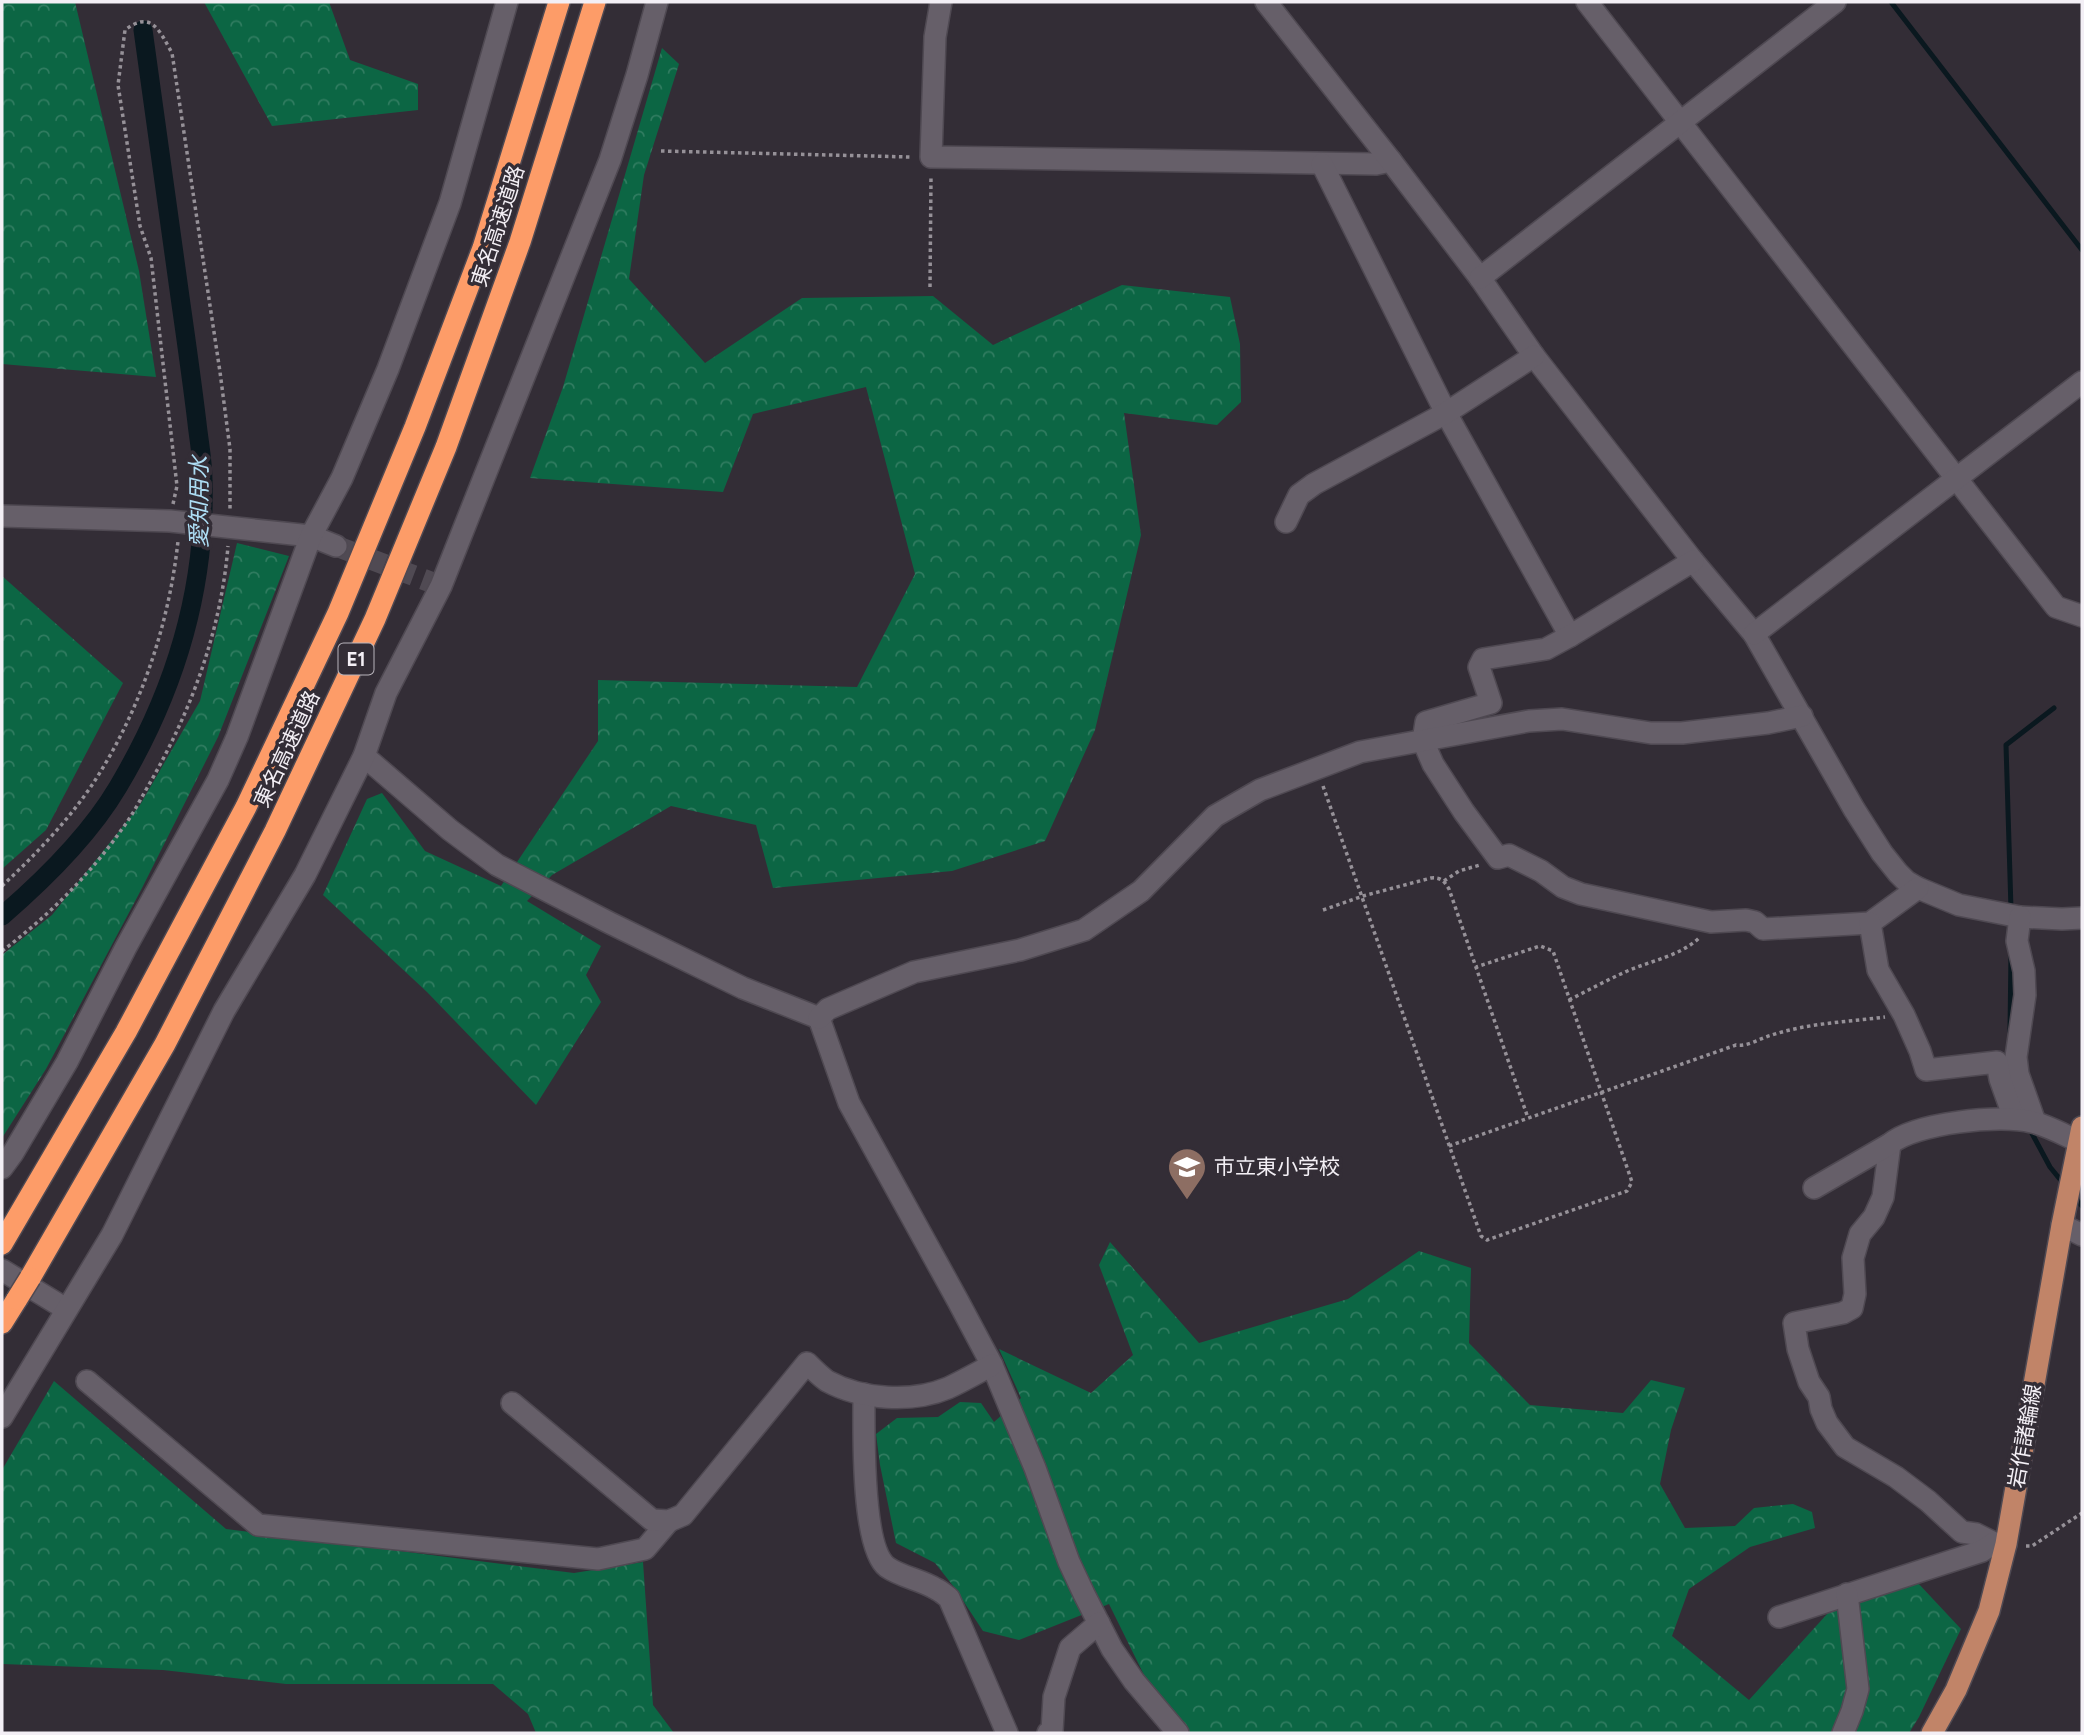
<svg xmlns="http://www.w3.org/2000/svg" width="2084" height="1735" viewBox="0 0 2084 1735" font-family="Figtree,'Noto Sans JP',sans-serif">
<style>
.forest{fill:url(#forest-crowns)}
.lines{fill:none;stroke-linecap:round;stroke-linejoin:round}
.stream{stroke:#0a181f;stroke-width:5}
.canal{stroke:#0a181f;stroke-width:19}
.minor-tunnel{stroke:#504a53;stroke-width:21;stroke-dasharray:21 10;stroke-linecap:butt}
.minor-casing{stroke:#4f4952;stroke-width:24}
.major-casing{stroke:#4f4952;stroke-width:24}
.highway-casing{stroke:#4f4952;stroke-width:24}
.path{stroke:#969198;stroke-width:3.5;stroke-dasharray:3.5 3.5;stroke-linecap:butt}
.minor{stroke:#665f69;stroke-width:21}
.major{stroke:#c18468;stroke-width:21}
.highway{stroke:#fd9c68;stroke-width:21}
.highway-bridge-casing{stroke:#4f4952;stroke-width:24;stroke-linecap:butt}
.highway-bridge{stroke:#fd9c68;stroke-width:21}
.labels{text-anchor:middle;stroke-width:7;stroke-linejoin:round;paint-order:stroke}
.shield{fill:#332d36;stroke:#b9b5bc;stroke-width:2}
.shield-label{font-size:19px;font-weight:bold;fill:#f3eff5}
.street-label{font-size:21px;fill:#f3eff5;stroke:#332d36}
.poi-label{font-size:21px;fill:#f3eff5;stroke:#332d36;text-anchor:start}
.water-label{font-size:23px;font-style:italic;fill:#adddf4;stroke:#332d36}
</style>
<defs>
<pattern id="forest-crowns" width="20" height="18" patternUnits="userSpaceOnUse" patternTransform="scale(1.75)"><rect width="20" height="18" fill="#0c6644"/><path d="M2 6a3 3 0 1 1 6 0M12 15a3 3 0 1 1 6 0" fill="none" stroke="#307c60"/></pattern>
</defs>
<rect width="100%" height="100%" fill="#332d36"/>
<g class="forest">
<path d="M2,2h73l64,269 17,106 -154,-13z"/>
<path d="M204,2h125l21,58 68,24v26l-146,16z"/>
<path d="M662,48l17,16 -35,111 -15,104 76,84 97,-65 131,-2 60,49 129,-60 108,12 10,47 1,58 -24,23 -93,-12 17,122 -46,195 -50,111 -93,30 -179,17 -17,-63 -85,-19 -119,69 -25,26 74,45 -15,29 15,27 -65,103 -109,-113 -104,-97 44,-96 15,-6 43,58 76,35 97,-145v-61l259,7 58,-113 -49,-187 -113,27 -30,78 -193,-14 33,-91z"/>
<path d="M237,543l52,13 -71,181 -77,153 -95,179 -44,69v-183l50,-40 88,-110 60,-104z"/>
<path d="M2,576l121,107 -77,147 -44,39z"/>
<path d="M1110,1242l89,101 149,-44 71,-48 52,17 -2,75 61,62 93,8 28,-33 34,8 -14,42 -11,54 25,44 50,-2 19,-18 39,-4 19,8 3,16 -65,19 -61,42 -17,47 77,64 79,-87 75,-46 58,62 -42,88 -10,16h-732l-30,-52 -38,-77 -90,36 -36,-9 -29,-44 -19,-24 -39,-20 -16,-78 -4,-31 21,-16 41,-1 22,-15 21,1 13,19 27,-24 -22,-49 92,44 42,-38 -34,-90z"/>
<path d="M54,1381l172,148 348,44 69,-11 10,143 21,28h-138l-8,-19 -35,-30h-207l-123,-14 -161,-6v-194z"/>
</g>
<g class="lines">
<g class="stream">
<path d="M1891,2l191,248"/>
<path d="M2011,909l-5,-164 48,-37"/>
<path d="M2010,1032l1,-78"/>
<path d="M2028,1126l22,41 13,16"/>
<path d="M2074,1196l8,10"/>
</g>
<path class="canal" d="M2,916c43,-37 87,-80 116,-129 56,-94 88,-197 85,-306 0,-20 -4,-39 -6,-58 -5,-42 -11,-84 -17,-126 -12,-89 -25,-178 -37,-267"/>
<path class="minor-tunnel" d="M336,546l105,40"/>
<defs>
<g id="minor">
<path d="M941,2l-6,35 -4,120 445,7 15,-3"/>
<path d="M1266,2l125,159 89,117 54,78 159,205 61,73 100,175 28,44 16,20 8,8 12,7 41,17 61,12 42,2 20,-1"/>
<path d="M1587,2l469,605 26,9"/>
<path d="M1322,164l124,249 124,223"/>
<path d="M1480,278l355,-276"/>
<path d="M2,516l168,5 141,15 25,10"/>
<path d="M1286,522l13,-27 15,-11 132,-71 88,-57"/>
<path d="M1693,561l-123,75 -24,13 -63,10 -4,8 12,36 -65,19 -3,19 10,23 31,48 34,46 11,-3 32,16 22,16 18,7 130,28 35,-2 9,2 8,7 107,-6 48,-35"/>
<path d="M1754,634l328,-252"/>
<path d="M364,756l86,74 47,35 113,58 133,65 76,30 30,85 109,198 34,64 43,103 34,94 15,32 28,55 22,32 44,52"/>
<path d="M2020,917l-3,24 7,30 1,24 -9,62 2,17 17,48"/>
<path d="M1870,923l8,47 26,45 16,36 6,19 71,-8 3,17 14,39"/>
<path d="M819,1018l9,-9 86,-37 106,-22 64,-20 57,-39 74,-75 45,-26 100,-38 169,-31 33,-2 89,14h31l86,-10 34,-7"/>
<path d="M1890,1144l-7,53 -9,20 -14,17 -7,24 2,36 -3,14 -9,5 -49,10 4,26 11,33 10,15 2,12 6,14 18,24 51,30 32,24 34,31 14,2 18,9 12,1"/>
<path d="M2,1168l11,-15 54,-91 59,-115 92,-167 19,-43 74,-201 31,-58 46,-109 62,-166 57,-201"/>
<path d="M1814,1188l76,-44c25,-21 110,-30 142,-22 17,4 34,14 50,21"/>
<path d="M2062,1225l20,10"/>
<path d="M2,1270l64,39"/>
<path d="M87,1381l171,144 340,34 47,-10 24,-28"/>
<path d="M864,1394c0,33 -3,153 23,173 14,10 35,13 49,22 5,2 9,6 13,9l58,135"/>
<path d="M512,1403l140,117 17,1 14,-6 124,-152c6,6 13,13 20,18 35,19 85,22 121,7 15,-7 29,-15 44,-23"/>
<path d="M2,1417l110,-182 112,-224 81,-136 59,-119 22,-63 55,-107 169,-426 27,-85 20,-73"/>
<path d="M1779,1617l203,-66 12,-8"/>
<path d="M1048,1733l4,-2 2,-34 16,-49 29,-25"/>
<path d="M1843,1733l9,-22 6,-22 -11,-95"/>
</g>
<path id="major" d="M1932,1733l24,-43 33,-79 17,-67 56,-319 20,-98"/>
<g id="highway">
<path d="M2,1244l124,-212 120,-225 92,-194 77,-186 68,-179 76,-246"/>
<path d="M30,1278l135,-234 110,-213 100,-212 71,-172 74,-205 75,-240"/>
<path d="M2,1323l15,-24"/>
</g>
</defs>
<use href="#minor" class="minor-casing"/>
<use href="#major" class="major-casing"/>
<use href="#highway" class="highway-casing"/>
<g class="path">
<path d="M661,151l250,6"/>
<path d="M930,287l1,-111"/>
<path d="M173,504l4,-18 -26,-228 -11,-32 -22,-141 7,-55c27,-21 35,2 47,23l48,319 10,77v61"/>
<path d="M1323,786l158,450 6,4 140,-49 5,-9 -79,-231 -13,-5 -64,21"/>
<path d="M1444,881l15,-10 21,-6"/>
<path d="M2,886c33,-31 67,-66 92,-104 46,-71 75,-157 84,-241"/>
<path d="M1323,910l40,-14 68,-18c10,-1 13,3 18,11l79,229"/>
<path d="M2,951c45,-34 88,-76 120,-122 10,-13 17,-27 25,-41 43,-74 74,-156 81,-242"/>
<path d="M1569,1000c18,-9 36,-19 54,-27 25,-12 56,-16 76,-35"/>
<path d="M1449,1146l287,-101c12,2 24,-7 36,-10 36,-12 76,-13 113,-18"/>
<path d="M2026,1546h6l50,-33"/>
</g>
<use href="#minor" class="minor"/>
<use href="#major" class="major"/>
<use href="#highway" class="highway"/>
<defs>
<path id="highway-bridge" d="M17,1299l13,-21"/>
</defs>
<use href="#highway-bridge" class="highway-bridge-casing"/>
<use href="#highway-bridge" class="highway-bridge"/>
</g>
<defs>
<symbol id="school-pin" viewBox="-11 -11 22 30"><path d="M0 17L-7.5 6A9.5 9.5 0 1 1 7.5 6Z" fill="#8d6e63" stroke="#332d36"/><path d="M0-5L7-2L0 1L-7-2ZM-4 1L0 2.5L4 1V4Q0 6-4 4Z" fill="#fff"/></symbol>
</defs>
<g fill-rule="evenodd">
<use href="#school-pin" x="1165" y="1145" width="44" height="60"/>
</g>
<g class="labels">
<rect class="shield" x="338.5" y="643.5" width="35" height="31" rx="5"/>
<g class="shield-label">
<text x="356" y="666">E1</text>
</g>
<g class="street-label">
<text transform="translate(498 226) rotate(-72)" y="7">東名高速道路</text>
<text transform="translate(287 749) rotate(-65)" y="7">東名高速道路</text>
<text transform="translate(2025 1436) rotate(-80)" y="7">岩作諸輪線</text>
</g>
<g class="poi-label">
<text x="1214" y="1174">市立東小学校</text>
</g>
<g class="water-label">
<text transform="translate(199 502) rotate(-90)" y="8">愛知用水</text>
</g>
</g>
<rect width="2084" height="1735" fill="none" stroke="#f3eff5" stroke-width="7"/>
</svg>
